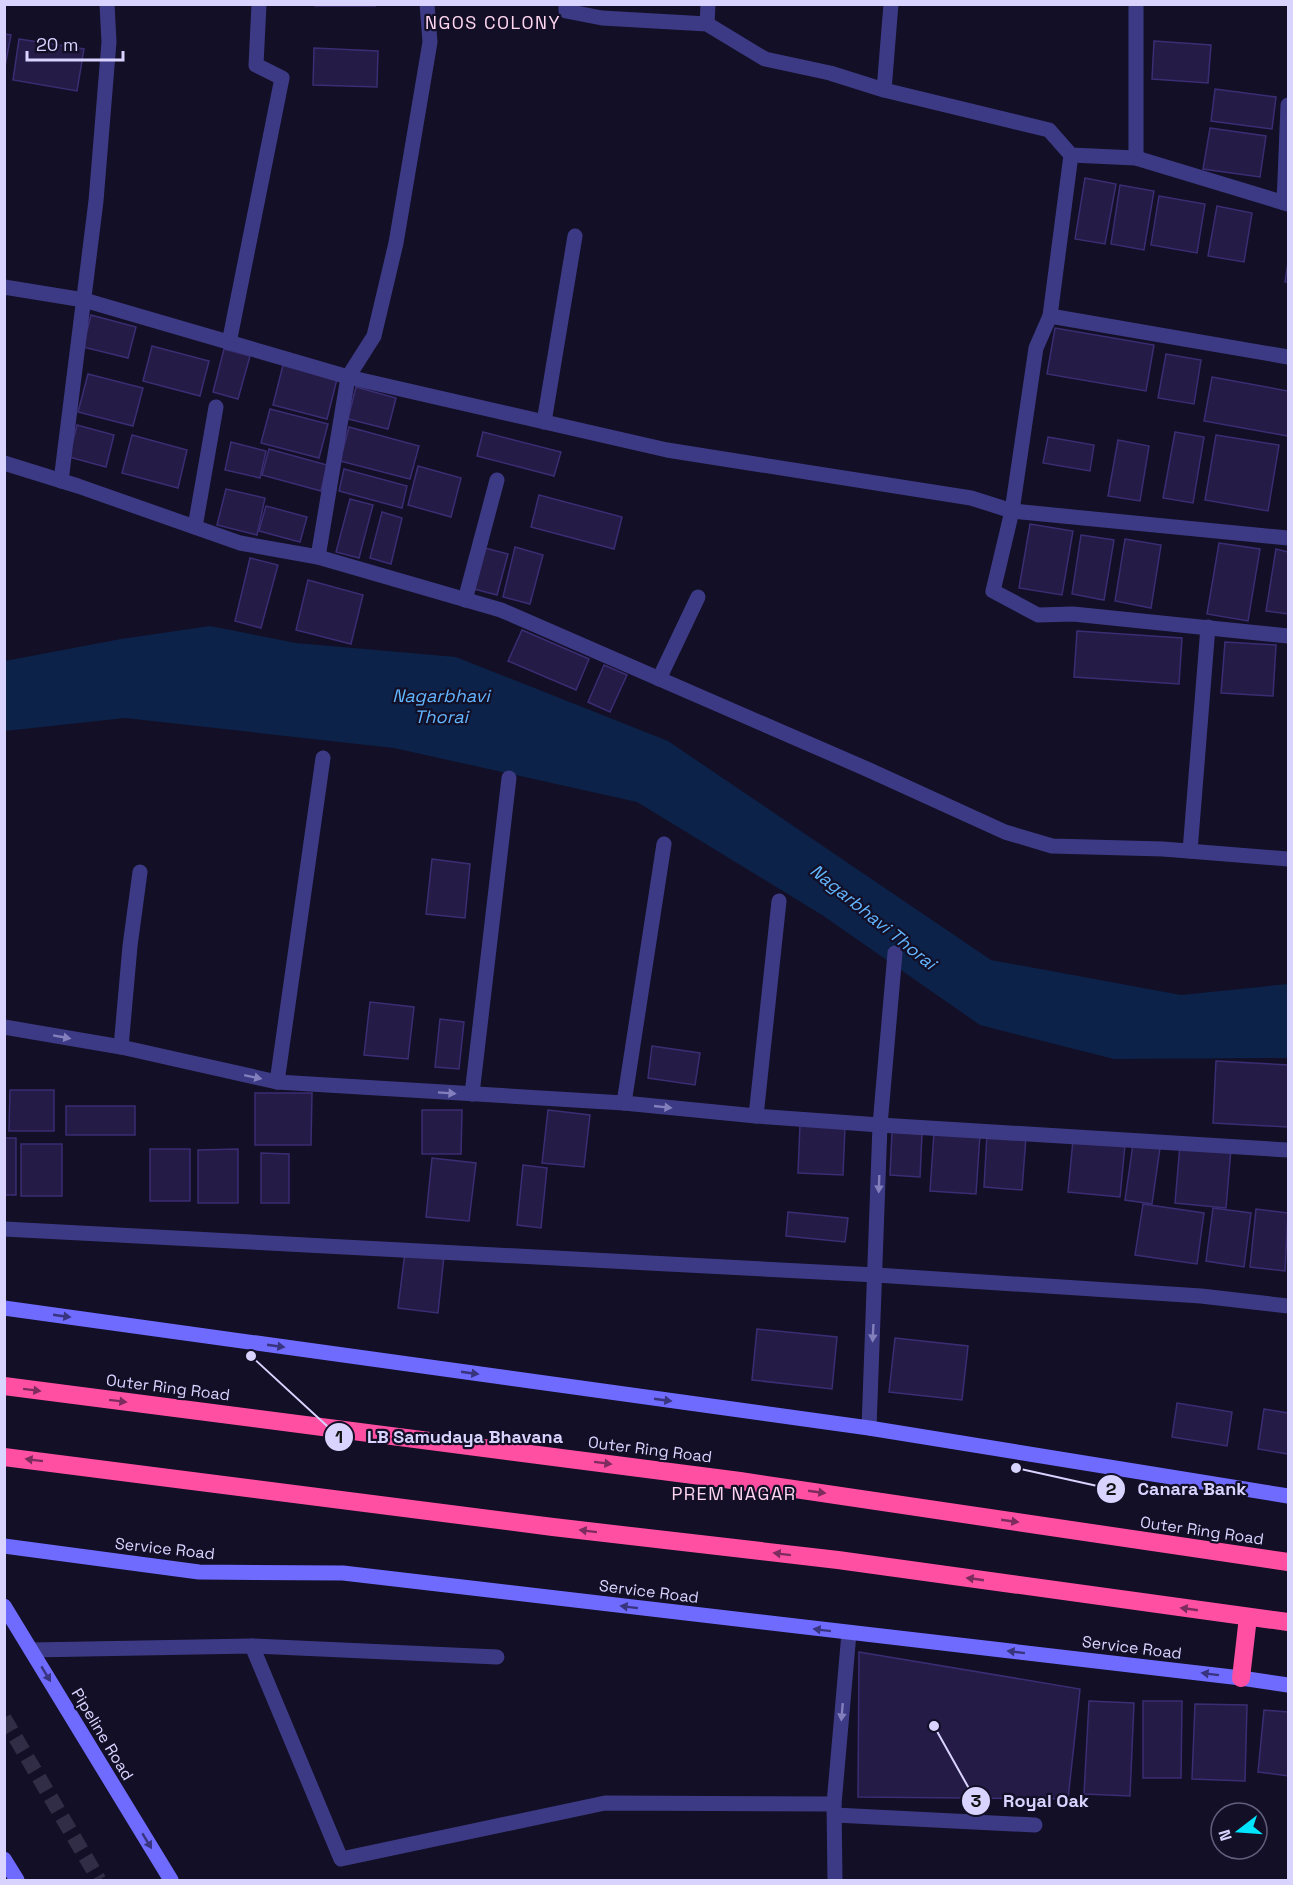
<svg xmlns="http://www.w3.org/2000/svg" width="1293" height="1885" viewBox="0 0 1293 1885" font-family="'Space Grotesk',sans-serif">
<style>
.water{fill:#0c2248}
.building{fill:#241b47;stroke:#3b2d73;stroke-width:1.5}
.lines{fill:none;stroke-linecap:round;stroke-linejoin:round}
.secondary-tunnel{stroke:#312d47;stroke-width:15;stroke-dasharray:15 8;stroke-linecap:butt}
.street{stroke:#3d3a85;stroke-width:15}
.secondary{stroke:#6f6bff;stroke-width:15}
.highway{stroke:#ff4fa3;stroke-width:18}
.oneway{fill:#837fbc}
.oneway2{fill:#38347d}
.oneway3{fill:#7d2c5e}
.labels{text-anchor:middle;stroke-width:4.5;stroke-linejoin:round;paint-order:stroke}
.street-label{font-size:16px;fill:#d9d4ff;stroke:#130f26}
.neighbourhood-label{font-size:18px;letter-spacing:1.5px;fill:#ffd6f0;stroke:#130f26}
.water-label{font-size:18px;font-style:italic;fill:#62b6ff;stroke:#130f26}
.leader{fill:none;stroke:#d9d4ff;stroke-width:2}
.callout-dot{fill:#d9d4ff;stroke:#130f26;stroke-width:2}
.mark-label{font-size:18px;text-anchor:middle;font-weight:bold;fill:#111}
.callout-label{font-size:18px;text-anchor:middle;font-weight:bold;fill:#d9d4ff;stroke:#130f26;stroke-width:4.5;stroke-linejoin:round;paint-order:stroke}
</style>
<rect width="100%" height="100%" fill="#130f26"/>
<path class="water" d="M210,626l86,17 160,14 212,84 323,219 190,35 107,-11v74l-174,1 -134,-34 -158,-110 -185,-113 -243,-54 -269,-30 -120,13v-70l116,-22z"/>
<g class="building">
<rect x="315" y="4" width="60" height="2"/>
<path d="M4,34l7,1 -7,36z"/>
<path d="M19,39l65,10 -7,42 -64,-11z"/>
<path d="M1154,41l57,4 -3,38 -56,-4z"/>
<path d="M314,48l64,3 -1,36 -64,-2z"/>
<path d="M1215,89l61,8 -4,32 -61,-8z"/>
<path d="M1210,128l56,8 -6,41 -57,-8z"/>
<path d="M1085,178l31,6 -11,60 -30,-5z"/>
<path d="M1120,185l34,6 -10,59 -33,-6z"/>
<path d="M1159,196l46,8 -8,49 -46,-8z"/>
<path d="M1217,206l35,7 -8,49 -36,-6z"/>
<path d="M1288,262v20h-3z"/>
<path d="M91,315l45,12 -8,31 -45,-11z"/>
<path d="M1055,328l99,17 -8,46 -99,-17z"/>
<path d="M152,346l57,15 -9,35 -57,-15z"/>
<path d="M224,349l26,7 -12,43 -25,-7z"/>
<path d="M1166,354l35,6 -7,44 -36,-6z"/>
<path d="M283,365l54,14 -10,40 -54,-14z"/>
<path d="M88,374l55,14 -10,38 -55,-14z"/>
<path d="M1212,377l76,14v45l-84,-15z"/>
<path d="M356,387l40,11 -8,31 -40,-10z"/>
<path d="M270,409l58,15 -9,34 -58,-15z"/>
<path d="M77,425l37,10 -8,32 -37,-10z"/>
<path d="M349,427l70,19 -9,33 -70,-18z"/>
<path d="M483,432l78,20 -7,24 -77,-20z"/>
<path d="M1175,432l29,5 -11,66 -30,-5z"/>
<path d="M132,435l55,15 -9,38 -56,-15z"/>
<path d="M1216,435l63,10 -11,66 -63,-11z"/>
<path d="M1048,437l46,8 -4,26 -47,-8z"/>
<path d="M1118,440l31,6 -9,55 -32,-5z"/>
<path d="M231,442l35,9 -6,27 -35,-8z"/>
<path d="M269,449l58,16 -6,26 -59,-16z"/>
<path d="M418,466l43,12 -10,39 -43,-12z"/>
<path d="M344,469l63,17 -5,22 -63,-17z"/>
<path d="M226,489l39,9 -8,37 -40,-10z"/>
<path d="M539,495l83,22 -8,32 -83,-22z"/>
<path d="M350,499l23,6 -14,53 -23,-6z"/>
<path d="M266,506l41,11 -7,25 -41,-11z"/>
<path d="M382,512l20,6 -11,46 -21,-6z"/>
<path d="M1030,524l43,7 -11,64 -43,-7z"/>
<path d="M1081,535l33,5 -10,60 -32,-6z"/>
<path d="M1125,539l36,6 -10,63 -36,-7z"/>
<path d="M1219,543l41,6 -12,72 -41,-7z"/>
<path d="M515,547l28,8 -13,49 -27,-7z"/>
<path d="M485,548l23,6 -11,41 -23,-6z"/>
<path d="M1276,549l12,3v62l-22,-3z"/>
<path d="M250,558l28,7 -17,63 -26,-7z"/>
<path d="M308,580l55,15 -12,49 -55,-14z"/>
<path d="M522,630l67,29 -13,31 -68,-29z"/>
<path d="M1077,631l105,7 -3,46 -105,-7z"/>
<path d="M1225,642l51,3 -3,51 -52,-3z"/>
<path d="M604,665l23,10 -17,37 -22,-10z"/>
<path d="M432,859l38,5 -5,54 -39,-4z"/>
<path d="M370,1002l44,5 -6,52 -44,-4z"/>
<path d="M440,1019l24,3 -5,47 -24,-2z"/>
<path d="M652,1046l48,7 -5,32 -47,-7z"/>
<path d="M1216,1061l72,4v62l-75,-4z"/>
<path d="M10,1090h44v41h-45z"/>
<path d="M255,1093h57l-1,52h-56z"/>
<rect x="66" y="1106" width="69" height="29"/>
<path d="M422,1110h40l-1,44h-39z"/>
<path d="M548,1110l42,5 -6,52 -42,-4z"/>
<path d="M800,1125l45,2 -2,48 -45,-2z"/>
<path d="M892,1132l30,2 -2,43 -30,-2z"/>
<path d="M934,1132l46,3 -4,59 -46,-3z"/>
<path d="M987,1134l39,3 -4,53 -38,-3z"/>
<rect x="4" y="1138" width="12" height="57"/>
<path d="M1073,1140l52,5 -5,52 -52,-5z"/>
<rect x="21" y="1144" width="41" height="52"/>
<path d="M1133,1144l27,4 -8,56 -27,-4z"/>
<path d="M1180,1145l51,4 -5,59 -51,-5z"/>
<rect x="150" y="1149" width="40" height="52"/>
<path d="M238,1149v54h-40v-53z"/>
<path d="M261,1153l28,1v49h-28z"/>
<path d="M432,1158l44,5 -7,58 -43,-4z"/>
<path d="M523,1165l24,3 -6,60 -24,-3z"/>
<path d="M1143,1204l61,9 -7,51 -62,-9z"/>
<path d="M1213,1208l38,5 -7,54 -38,-6z"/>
<path d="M1256,1209l32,4 -3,58 -35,-4z"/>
<path d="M788,1212l60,6 -3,24 -59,-6z"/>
<path d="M405,1252l39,4 -6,57 -40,-5z"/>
<path d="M757,1329l80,8 -5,52 -80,-9z"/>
<path d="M895,1338l73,8 -6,54 -73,-8z"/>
<path d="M1177,1403l55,9 -5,34 -55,-9z"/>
<path d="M1264,1409l24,4v41l-30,-5z"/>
<path d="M859,1652l221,37 -12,110 -210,-2z"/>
<path d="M1089,1701l45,2 -4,93 -46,-2z"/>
<path d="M1143,1701h39l-1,77h-38z"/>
<path d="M1195,1704l52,1 -2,76 -53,-2z"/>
<path d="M1264,1710l24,2v64l-30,-4z"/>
</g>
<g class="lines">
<path class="secondary-tunnel" d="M4,1718l95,162"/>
<g class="street">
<path d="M566,4v7l36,7 105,6 58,35 65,14 54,17 165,40 22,25 65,3 152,46"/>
<path d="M1136,4v154"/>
<path d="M707,24l1,-20"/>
<path d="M884,90l7,-86"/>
<path d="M1071,155l-21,161 -14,32 -24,163 -19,80 45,24 35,-1 215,22"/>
<path d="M1284,203l4,-98"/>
<path d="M4,287l80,13 264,77 319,73 304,48 41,13 276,27"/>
<path d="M1050,316l238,41"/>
<path d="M229,343l53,-265 -26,-13 3,-61"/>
<path d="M544,422l31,-186"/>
<path d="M4,463l74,23 162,57 78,14 183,53 368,160 136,62 47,14 111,3 125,10"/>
<path d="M61,481l35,-280 13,-159 -2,-38"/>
<path d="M195,527l21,-120"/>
<path d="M318,557l30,-180 26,-41 22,-93 34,-201 -3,-38"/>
<path d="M465,600l32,-120"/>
<path d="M659,679l39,-82"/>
<path d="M1190,851l18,-224"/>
<path d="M4,1027l117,20 156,35 347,21 132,13 124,9 408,25"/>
<path d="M121,1047l9,-101 10,-74"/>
<path d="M277,1082l46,-324"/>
<path d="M472,1094l37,-316"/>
<path d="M624,1103l40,-259"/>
<path d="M756,1116l23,-215"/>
<path d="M4,1229l872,46 325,21 87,10"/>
<path d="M869,1428l11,-303 15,-172"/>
<path d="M252,1646l245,11"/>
<path d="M31,1650l221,-4 89,213 264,-56 229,1"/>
<path d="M835,1815l200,10"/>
<path d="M835,1880l-1,-76 15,-171"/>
</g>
<g class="secondary">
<path d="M4,1308l865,120 419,68"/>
<path d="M4,1546l195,26 144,1 898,105 47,7"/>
<path d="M4,1606l167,274"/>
<path d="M4,1859l13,21"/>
</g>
<g class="highway">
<path d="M4,1386l736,95 548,81"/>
<path d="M4,1457l549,70 285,33 450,62"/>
<path d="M1241,1678l7,-61"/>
</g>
</g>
<defs><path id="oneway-solid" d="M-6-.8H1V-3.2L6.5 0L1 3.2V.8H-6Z" transform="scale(1.5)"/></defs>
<g class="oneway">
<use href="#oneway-solid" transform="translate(62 1037) rotate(10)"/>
<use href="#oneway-solid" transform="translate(253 1077) rotate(12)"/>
<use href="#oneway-solid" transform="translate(447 1093) rotate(4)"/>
<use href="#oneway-solid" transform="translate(663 1107) rotate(6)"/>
<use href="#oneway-solid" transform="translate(879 1184) rotate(92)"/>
<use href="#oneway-solid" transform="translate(873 1333) rotate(93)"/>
<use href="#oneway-solid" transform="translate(842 1712) rotate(95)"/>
</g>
<g class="oneway2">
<use href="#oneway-solid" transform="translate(62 1316) rotate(8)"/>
<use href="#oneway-solid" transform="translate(276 1346) rotate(8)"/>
<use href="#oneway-solid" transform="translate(470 1373) rotate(8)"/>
<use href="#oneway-solid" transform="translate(663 1400) rotate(8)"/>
<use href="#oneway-solid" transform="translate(629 1607) rotate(-173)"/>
<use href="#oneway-solid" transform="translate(822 1630) rotate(-173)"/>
<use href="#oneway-solid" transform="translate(1016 1652) rotate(-173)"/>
<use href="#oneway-solid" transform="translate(46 1674) rotate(59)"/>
<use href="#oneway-solid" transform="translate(1210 1674) rotate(-173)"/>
<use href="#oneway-solid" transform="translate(147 1841) rotate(59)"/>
</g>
<g class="oneway3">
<use href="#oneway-solid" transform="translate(32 1390) rotate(7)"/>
<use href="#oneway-solid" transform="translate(118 1401) rotate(7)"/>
<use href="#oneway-solid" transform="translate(34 1460) rotate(-173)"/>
<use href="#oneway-solid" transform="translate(603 1463) rotate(7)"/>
<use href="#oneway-solid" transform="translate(817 1492) rotate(8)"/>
<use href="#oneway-solid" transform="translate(1010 1521) rotate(8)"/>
<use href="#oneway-solid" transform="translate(588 1531) rotate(-173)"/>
<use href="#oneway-solid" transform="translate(782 1554) rotate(-173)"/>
<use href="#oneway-solid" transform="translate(975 1579) rotate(-172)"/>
<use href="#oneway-solid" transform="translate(1189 1609) rotate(-172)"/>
</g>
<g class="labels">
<g class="street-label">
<text transform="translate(168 1387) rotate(7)" y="6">Outer Ring Road</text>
<text transform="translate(650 1449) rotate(7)" y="6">Outer Ring Road</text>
<text transform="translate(1202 1530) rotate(8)" y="6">Outer Ring Road</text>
<text transform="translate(165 1548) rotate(6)" y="6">Service Road</text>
<text transform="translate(649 1591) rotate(7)" y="6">Service Road</text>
<text transform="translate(1132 1647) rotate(7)" y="6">Service Road</text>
<text transform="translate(103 1734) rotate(59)" y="6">Pipeline Road</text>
</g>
<g class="neighbourhood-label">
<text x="493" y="29">NGOS COLONY</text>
<text x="734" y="1500">PREM NAGAR</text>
</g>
<g class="water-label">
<text x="441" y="702">Nagarbhavi<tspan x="441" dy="21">Thorai</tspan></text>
<text transform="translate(873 917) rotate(39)" y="6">Nagarbhavi Thorai</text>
</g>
</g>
<path class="leader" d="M251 1356L339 1437M1016 1468L1111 1489M934 1726L976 1801"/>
<g class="callout-dot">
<circle cx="251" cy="1356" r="6"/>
<circle cx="1016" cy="1468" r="6"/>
<circle cx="934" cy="1726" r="6"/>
<circle cx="339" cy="1437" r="15"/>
<circle cx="1111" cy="1489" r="15"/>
<circle cx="976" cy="1801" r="15"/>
</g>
<g class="mark-label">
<text x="339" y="1443">1</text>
<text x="1111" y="1495">2</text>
<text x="976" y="1807">3</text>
</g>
<g class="callout-label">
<text x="465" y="1443">LB Samudaya Bhavana</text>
<text x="1192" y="1495">Canara Bank</text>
<text x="1046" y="1807">Royal Oak</text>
</g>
<rect width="1293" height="1885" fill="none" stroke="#d9d4ff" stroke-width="12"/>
<g transform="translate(1239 1831) rotate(253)"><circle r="28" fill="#130f26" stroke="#625e7d" stroke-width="1.5"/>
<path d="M0-4.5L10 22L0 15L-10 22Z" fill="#00e5ff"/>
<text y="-9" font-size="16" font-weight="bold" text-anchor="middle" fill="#d9d4ff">N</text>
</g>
<path d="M27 51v9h96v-9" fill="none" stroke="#d9d4ff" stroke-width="3"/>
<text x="36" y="51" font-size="18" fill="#d9d4ff" stroke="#130f26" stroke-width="4.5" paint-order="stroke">20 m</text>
</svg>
